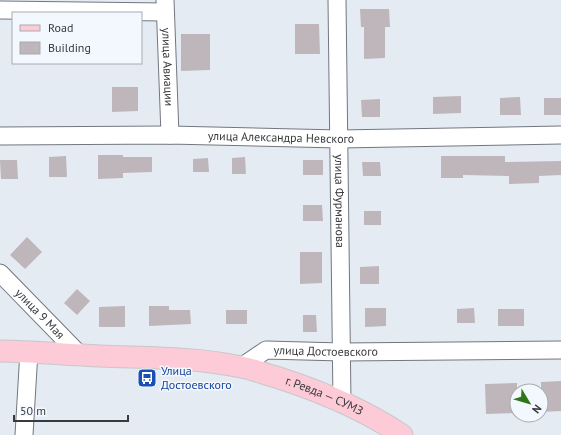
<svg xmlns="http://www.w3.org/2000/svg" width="561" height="435" viewBox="0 0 561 435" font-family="'PT Sans',sans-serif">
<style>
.building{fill:#bfb6bc}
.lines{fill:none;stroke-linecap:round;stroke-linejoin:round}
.minor-casing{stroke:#72777f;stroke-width:19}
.major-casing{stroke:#c7c8c9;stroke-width:23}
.minor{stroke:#fff;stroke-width:17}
.major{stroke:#fdcad8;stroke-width:21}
.labels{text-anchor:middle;stroke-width:3;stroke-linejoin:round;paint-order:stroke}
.street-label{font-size:12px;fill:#383a3d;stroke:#f3f8ff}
.transit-label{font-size:12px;fill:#164399;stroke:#f3f8ff;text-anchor:start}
</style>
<rect width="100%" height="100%" fill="#e5ebf3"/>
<g class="building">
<path d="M360,9h29l1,18h-5v31l-21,1v-32h-3z"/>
<path d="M295,24h24l1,30h-25z"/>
<path d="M181,34h29v36l-29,1z"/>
<path d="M112,87h26v24l-26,1z"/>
<path d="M461,96v17l-28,1v-17z"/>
<path d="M520,97l1,18h-21v-17z"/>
<rect x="544" y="98" width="17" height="17"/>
<path d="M380,99v18h-18l-1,-17z"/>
<path d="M98,155h25v2h29v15l-29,1v5l-25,1z"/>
<path d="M66,156l1,21h-18v-20z"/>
<path d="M441,156h64v6l56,-1v14l-22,1v7l-30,1v-8l-46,-1v3h-22z"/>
<path d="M245,157l1,17h-14v-16z"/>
<path d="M208,158l1,14h-16v-13z"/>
<path d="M0,160h17l1,19h-17z"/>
<rect x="303" y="160" width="20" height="15"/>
<path d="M362,162h18l1,14h-18z"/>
<path d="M303,205h19l1,16h-20z"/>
<rect x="364" y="211" width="17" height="14"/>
<path d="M27,237l15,15 -17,17 -15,-14z"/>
<path d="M300,252h22v31l-22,1z"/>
<path d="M379,266v18h-19v-17z"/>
<path d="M77,289l13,12 -13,14 -13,-12z"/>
<path d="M125,306v21h-26v-20z"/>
<path d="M149,306h20v4h21l1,14 -42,2z"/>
<path d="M365,308h21v18l-21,1z"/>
<path d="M474,308l1,15h-18v-14z"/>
<rect x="498" y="309" width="26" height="17"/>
<rect x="226" y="310" width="21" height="14"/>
<path d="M303,315h13l1,17h-14z"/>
<path d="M561,381v30l-20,1v-30z"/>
<path d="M517,383v30l-31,1 -1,-30z"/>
</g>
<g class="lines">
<defs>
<g id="minor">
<path id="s1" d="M165,0l5,135"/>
<path id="s2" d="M337,0l5,402"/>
<path d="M0,10l165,2"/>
<path id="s3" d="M0,136l170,-1 169,4 222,-4"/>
<path id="s4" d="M0,273l79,81"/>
<path id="s5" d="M241,367l25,-17 76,2 219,-2"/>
<path d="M24,435l5,-84"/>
</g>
<g id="major">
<path id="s6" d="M0,351c33,0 66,4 100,5 46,2 95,1 141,11 12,2 23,7 35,10 44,14 87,32 126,58"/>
</g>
</defs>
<use href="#minor" class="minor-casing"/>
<use href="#major" class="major-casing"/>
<use href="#minor" class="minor"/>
<use href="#major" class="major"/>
</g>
<defs>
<symbol id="bus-square" viewBox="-11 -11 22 22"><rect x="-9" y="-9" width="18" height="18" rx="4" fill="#1a4fb4" stroke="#f3f8ff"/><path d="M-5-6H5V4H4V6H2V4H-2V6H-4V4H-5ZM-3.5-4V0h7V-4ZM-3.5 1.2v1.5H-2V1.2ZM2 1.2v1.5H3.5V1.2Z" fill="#fff"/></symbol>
</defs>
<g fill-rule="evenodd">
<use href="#bus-square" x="136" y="367" width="22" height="22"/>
</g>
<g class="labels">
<g class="street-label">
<text dy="4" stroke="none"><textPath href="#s1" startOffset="67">улица Авиации</textPath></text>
<text dy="4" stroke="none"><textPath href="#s3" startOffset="281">улица Александра Невского</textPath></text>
<text dy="4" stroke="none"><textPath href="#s2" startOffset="201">улица Фурманова</textPath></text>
<text dy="4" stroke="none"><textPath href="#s4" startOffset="57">улица 9 Мая</textPath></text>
<text dy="4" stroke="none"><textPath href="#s5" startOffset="90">улица Достоевского</textPath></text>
<text dy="4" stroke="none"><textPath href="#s6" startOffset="330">г. Ревда — СУМЗ</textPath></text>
</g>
<g class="transit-label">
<text x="161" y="375">Улица<tspan x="161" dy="14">Достоевского</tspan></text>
</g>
</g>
<rect x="12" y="12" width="130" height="52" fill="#f3f8ff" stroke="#a8acb1"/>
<rect x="20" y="25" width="20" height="6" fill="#fdcad8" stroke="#a8acb1"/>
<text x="48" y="32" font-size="12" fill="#383a3d">Road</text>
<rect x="20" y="42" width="20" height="12" fill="#bfb6bc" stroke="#a8acb1"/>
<text x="48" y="52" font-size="12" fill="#383a3d">Building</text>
<g transform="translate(529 403) rotate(128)"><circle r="19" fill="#f3f8ff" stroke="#a8acb1"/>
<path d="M0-3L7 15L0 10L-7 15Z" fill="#2f7619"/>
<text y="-6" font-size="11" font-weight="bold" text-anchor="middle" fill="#383a3d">N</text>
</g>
<path d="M14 415v6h114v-6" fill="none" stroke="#383a3d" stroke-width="2"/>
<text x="20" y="415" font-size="12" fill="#383a3d" stroke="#f3f8ff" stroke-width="3" paint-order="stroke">50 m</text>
</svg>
